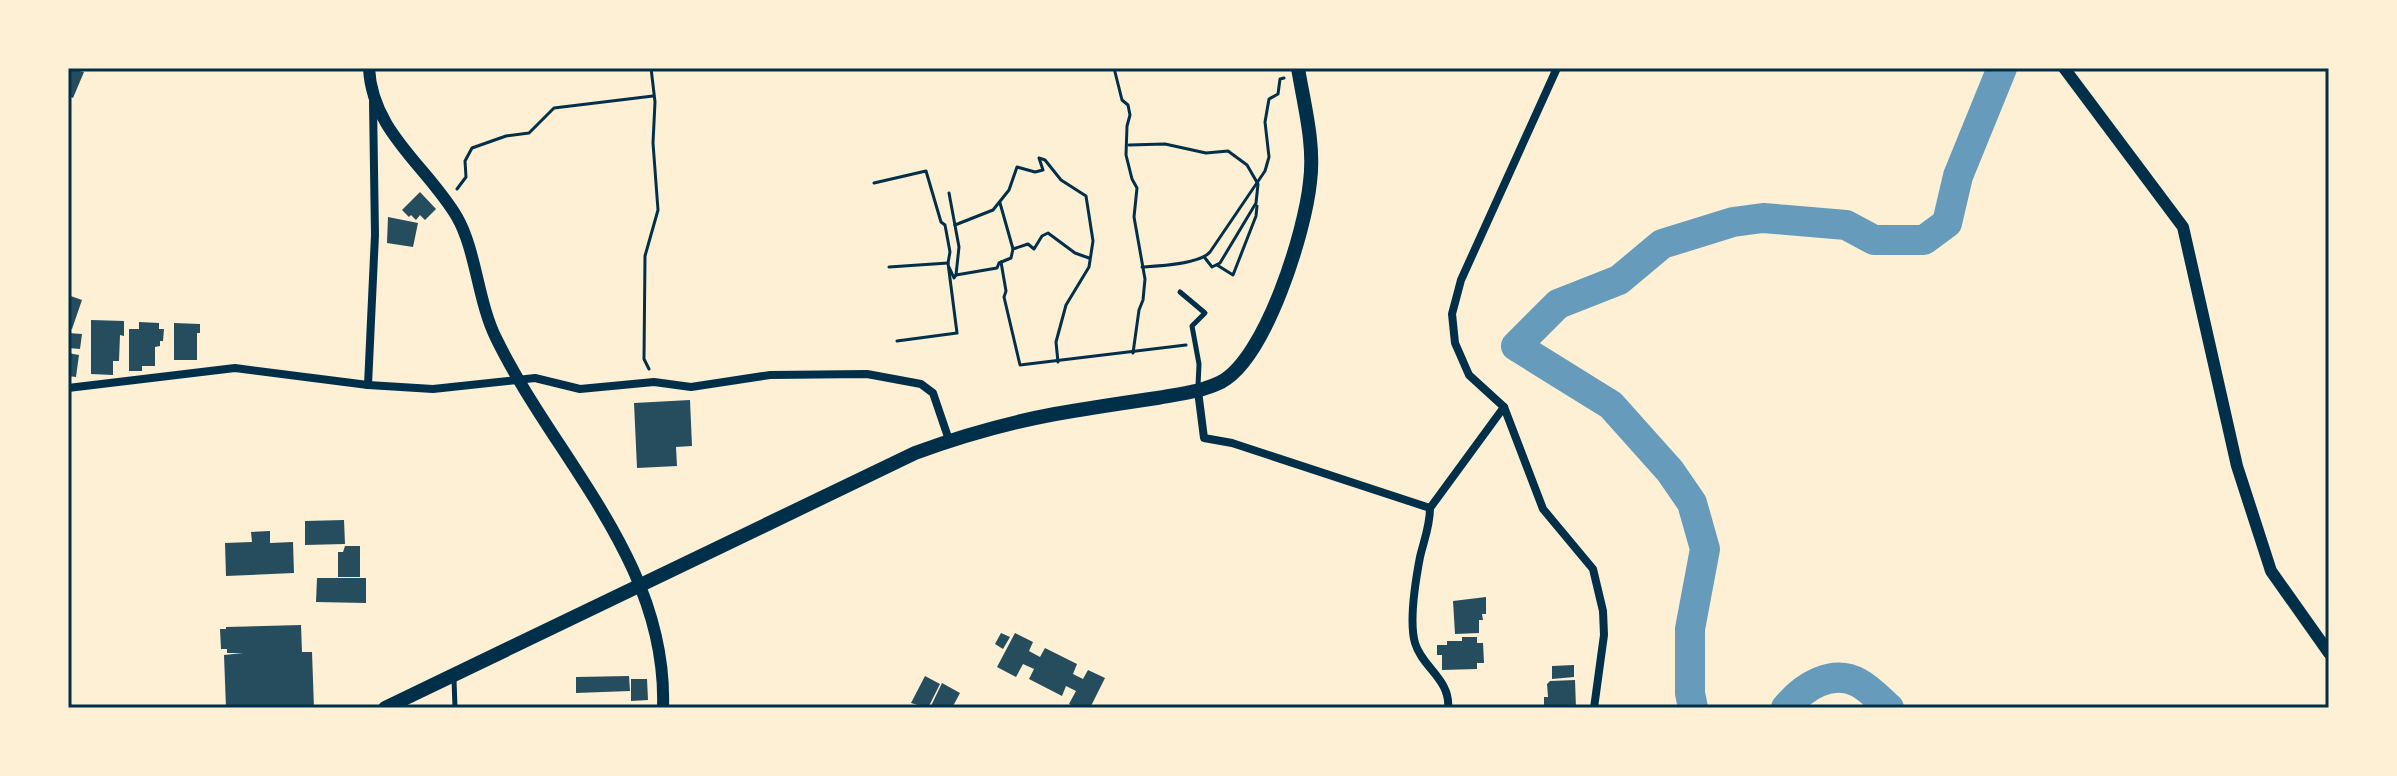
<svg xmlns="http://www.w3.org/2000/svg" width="2397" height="776" viewBox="0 0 2397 776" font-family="Cabin,sans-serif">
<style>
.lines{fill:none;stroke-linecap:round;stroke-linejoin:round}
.river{stroke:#669bbc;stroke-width:30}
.building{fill:#264d5e}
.path{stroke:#003049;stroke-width:3}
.service{stroke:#003049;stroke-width:5}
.minor{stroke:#003049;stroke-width:8}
.tertiary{stroke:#003049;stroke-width:12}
.secondary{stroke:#003049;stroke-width:14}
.neatline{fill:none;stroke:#003049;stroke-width:3}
</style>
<rect width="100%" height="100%" fill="#fdf0d5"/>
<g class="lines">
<g class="river">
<path d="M1693,708l-3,-15v-64l15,-80 -13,-46 -22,-32 -59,-66 -95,-59 42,-42 61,-24 43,-36 71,-22 30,-4 24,2 59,5 28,15h50l23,-17 11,-47 44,-108"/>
<path d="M1786,708c17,-21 46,-40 73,-25 11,6 21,17 30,25"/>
</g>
</g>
<g class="building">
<path d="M68,68l16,4 -11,26 -5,-2z"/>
<path d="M420,192l16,17 -11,11 -5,-5 -4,5 -5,-5 -2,2 -7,-7z"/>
<path d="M388,217l30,6 -5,24 -26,-4z"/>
<path d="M68,295l14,5 -10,29 -4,-1z"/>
<path d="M91,320l33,1v15l-4,-1 -1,26h-6v14l-22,-1z"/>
<path d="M139,322l20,1v6h5l-1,12h-3v5l-5,1v19h-13v5h-13v-42h10z"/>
<path d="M174,323l26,1v9h-3v27h-23z"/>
<path d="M68,333l14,1 -2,15 -12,-1z"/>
<path d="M68,353l11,2 -3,22 -8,-1z"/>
<path d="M690,400l2,46 -16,1 1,19 -40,2 -3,-65z"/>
<path d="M344,520l1,24 -40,1v-24z"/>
<path d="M270,531v12l23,-1 1,31 -68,3 -1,-33 27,-1 -1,-10z"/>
<path d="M345,546h15v31h-22v-25h5z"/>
<path d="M317,578h49v25l-50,-1z"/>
<path d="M1486,597v17h-4l1,6h-4v13l-24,1 -2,-33z"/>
<path d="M301,625l1,27h10l2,56h-88l-2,-53 19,-2h-16v-4h-6l-1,-20h6v-2z"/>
<path d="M1001,633l9,4 -7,12 -8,-5z"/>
<path d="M1015,633l18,9 -4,9 11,6 5,-9 32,16 -4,10 10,5 5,-9 17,8 -15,30h-13l-8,-4 7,-13 -10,-5 -4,10 -33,-17 5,-10 -11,-5 -7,13 -19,-10z"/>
<path d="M1462,637h15v6h6l1,20h-7v6l-35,1v-15h-5v-10h10v-4h15z"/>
<path d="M1574,665v12l-22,2v-13z"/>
<path d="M629,676l1,15 -54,2v-16z"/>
<path d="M925,676l15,8 -12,24 -17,-5z"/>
<path d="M631,679h16l1,21 -17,1z"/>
<path d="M1575,680l1,28 -32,-1v-10h4l-1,-13 3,-3z"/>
<path d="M942,683l18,10 -8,15h-22z"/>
</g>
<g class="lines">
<g class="path">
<path d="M1114,68l8,32 6,5 2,10 -3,11 -1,29 6,24 5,9 -3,29 11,62 -2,21 -4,10 -6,43"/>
<path d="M1129,145l36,-1 41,9 22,-2 19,14 11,19 -2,19 -36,60 -8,4 -7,-9"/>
<path d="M874,183l52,-12 15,51 4,3 5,27 -2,11 9,70 -60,8"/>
<path d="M457,189l9,-12 -1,-16 7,-13 34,-12 23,-3 25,-25 99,-12"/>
<path d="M949,193l10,54 -3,28"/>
<path d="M1000,203l13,46"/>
<path d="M955,225l38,-15 16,-20 8,-23 18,5 8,-2 -4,-12 6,2 16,20 25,16 7,45 -4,26 -23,38 -10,37 2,20"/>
<path d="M1001,262l5,29 -2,6 16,68 166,-20"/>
<path d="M1217,265l16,10 23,-59 1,-10"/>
<path d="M889,267l59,-4"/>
<path d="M949,267l5,11 2,-3"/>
<path d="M1142,267c17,-1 58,-3 68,-15l55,-81 4,-14 -4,-35 4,-23 9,-5 2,-15 4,-1"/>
<path d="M956,275l41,-7 2,-5 12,-5 2,-9 15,-5 6,5 8,-13 6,-3 27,20 14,5"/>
<path d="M649,369l-5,-10 1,-103 13,-46 -5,-67 2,-41 -4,-34"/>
</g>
<g class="service">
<path d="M1180,292l25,21 -13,13 7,38 -1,22"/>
<path d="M454,679l1,29"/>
</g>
<g class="minor">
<path d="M1557,68l-96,212 -9,34 3,29 14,32 35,32 39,102 50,60 10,42 1,24 -10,73"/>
<path d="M368,385l7,-150 -2,-133"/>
<path d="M68,388l167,-20 133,17 65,4 102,-11 45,11 74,-7 37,5 79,-12 97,-1 54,10 12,9 16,47"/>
<path d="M1198,391l6,47 28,5 198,65"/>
<path d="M1448,708c3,-28 -26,-41 -33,-65 -6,-21 1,-65 5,-86 4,-17 10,-31 10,-49l74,-101"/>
</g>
<g class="tertiary">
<path d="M369,68c3,64 58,98 88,149 19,33 21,85 39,121 59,121 172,224 167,370"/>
<path d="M2064,68l119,159 54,239 34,105 58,82"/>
</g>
<path class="secondary" d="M385,708l530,-255c46,-17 92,-30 140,-39 34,-6 68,-11 102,-16 21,-4 44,-6 64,-16 45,-24 84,-150 89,-200 5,-38 -6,-77 -12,-114"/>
</g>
<rect width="2397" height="776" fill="none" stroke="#fdf0d5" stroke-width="140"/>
<rect x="70" y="70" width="2257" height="636" class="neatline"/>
</svg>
